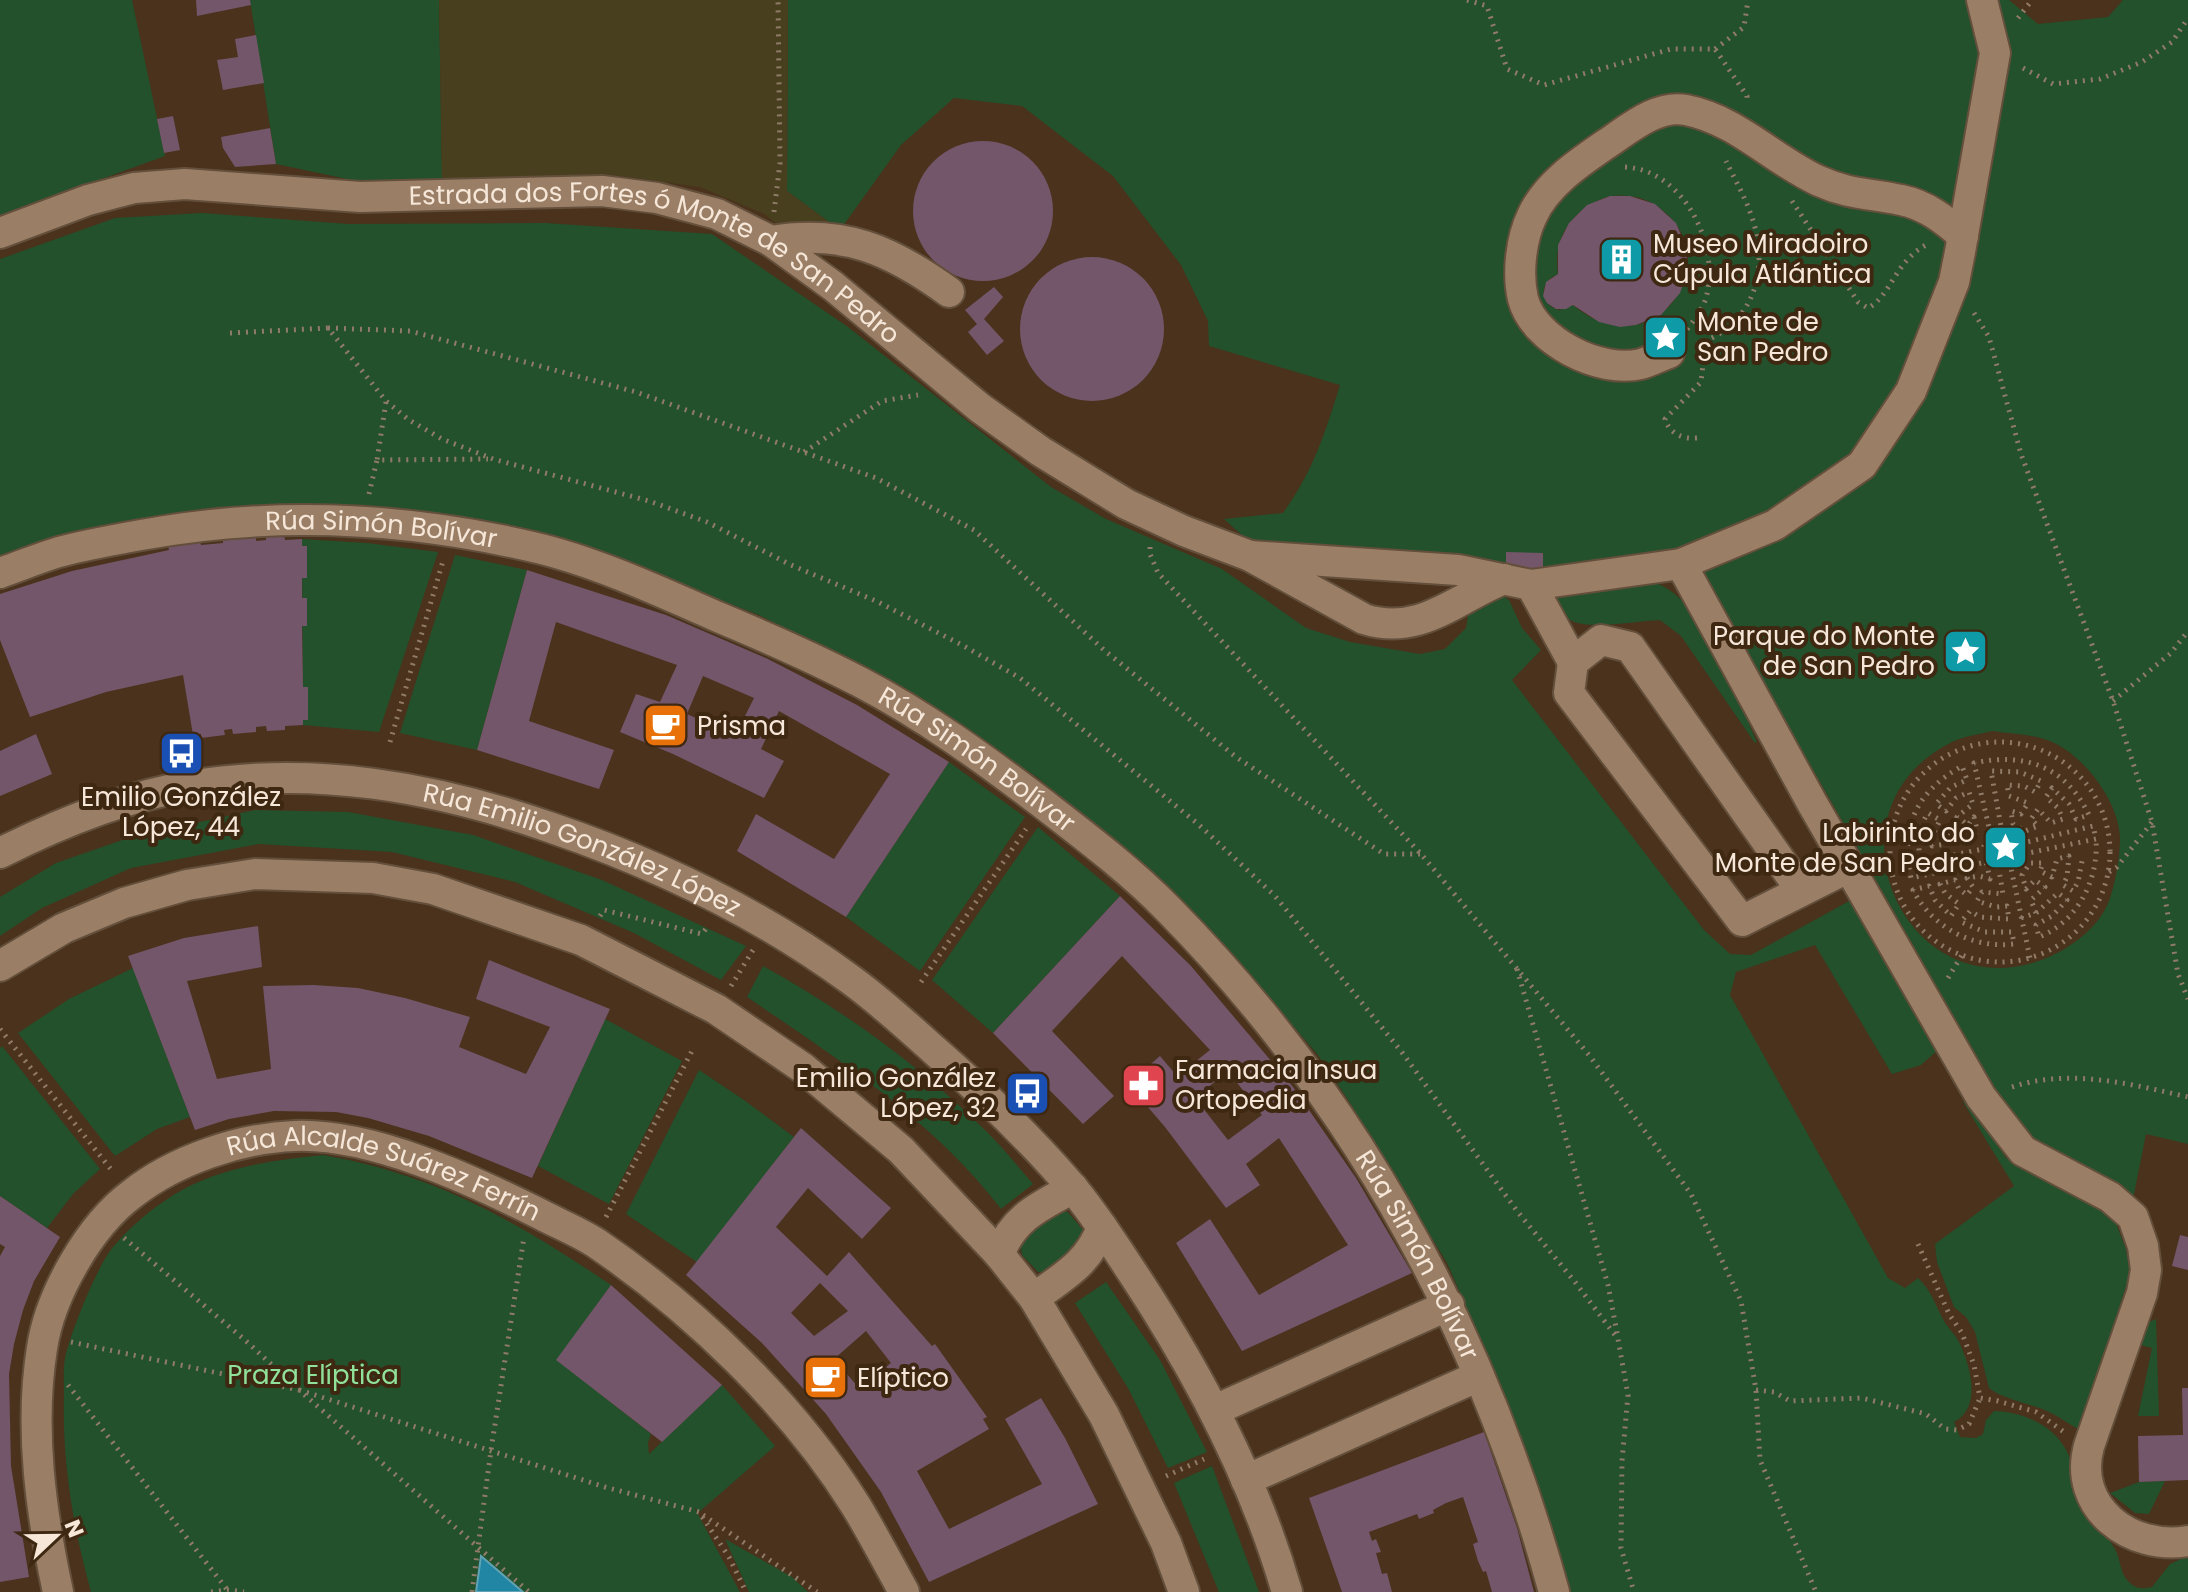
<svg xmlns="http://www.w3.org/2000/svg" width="2188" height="1592" viewBox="0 0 2188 1592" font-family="Poppins,sans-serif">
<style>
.green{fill:#23512b;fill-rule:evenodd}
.sand{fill:#483f1f}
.water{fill:#2186a3;stroke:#61a3b3;stroke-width:2}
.building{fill:#73566a;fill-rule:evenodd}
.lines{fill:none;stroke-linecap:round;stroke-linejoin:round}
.minor-casing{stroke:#634f3b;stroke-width:34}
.path{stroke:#8f7b68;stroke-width:5;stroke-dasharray:2 6;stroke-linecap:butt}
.minor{stroke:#9a7f66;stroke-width:30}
.labels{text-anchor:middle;stroke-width:8;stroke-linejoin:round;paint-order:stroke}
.poi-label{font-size:26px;fill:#f6e7d9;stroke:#3f2812;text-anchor:start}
.street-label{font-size:26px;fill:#f6e7d9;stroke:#3f2812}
.park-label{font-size:26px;fill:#90e29a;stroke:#3f2812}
</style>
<rect width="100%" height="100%" fill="#4a321c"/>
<g class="green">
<path d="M0,0h132l33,156 -165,60z"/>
<path d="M250,0h189l3,180 -81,2 -85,-18z"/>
<path d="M788,0h1221l29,24 70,-7 15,-17h65v1144l-42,-10 -13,65 -37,-27 -70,-38 -17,-21 -322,-564 -144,22 -265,-24 -33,-9 -21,-19 59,-6c31,-44 41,-77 57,-128l-131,-39 -1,-25 -27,-56 -68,-89 -91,-70 -68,-8 -53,47 -61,85 -53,-39zM1610,196c19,-2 37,1 52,14 68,52 -10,162 -89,95l-14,5c-21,-7 -20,-28 -1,-36 -6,-38 16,-67 52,-78zM1993,731c17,3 38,3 54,9 35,12 72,61 73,98 0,19 -4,42 -10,60 -9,27 -35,47 -59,58 -143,64 -238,-145 -99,-214 12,-6 28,-8 41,-11z"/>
<path d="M202,213l146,11 197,-1 167,11 136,93 203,160 55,32 116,50 84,59 44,14 70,12 25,-5 21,-21 3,-18 30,-17 10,7 13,28 19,22 -29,30 192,250 26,24 21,1 100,-55 88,149 -18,16 -29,9 -77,-129 -79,27 -6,23 158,283 17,10 13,-10c14,13 17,27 26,43 4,7 11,13 15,21 11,23 24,65 -5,80l6,15 16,1 7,-4 3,-14 8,-9c36,1 72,21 79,58 2,11 -1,20 4,31 10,19 28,31 38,49 6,11 5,25 14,33 7,7 14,7 23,5l18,-23 18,-8v36h-621l-12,-56 -50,-141 -58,-132 -100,-165 -30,-44 -70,-82 -94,-96 -116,-99 -134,-88 -144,-74 -120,-46 -299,-58 -340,47v-299l115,-41z"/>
<path d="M302,539l65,4 71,9 -59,180 -76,-7z"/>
<path d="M455,555l72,15 -50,180 -77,-17z"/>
<path d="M1636,581c6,1 13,1 19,2 48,14 83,116 102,159l-2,1 -74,-107 -21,-16c-22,1 -66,9 -86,2 -11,-5 -15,-14 -17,-25l12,-9z"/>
<path d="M949,762l76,55 -105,154 -74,-54z"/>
<path d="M255,810l93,2 125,23 129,45 144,66 -25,34 -87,-47 -119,-51 -123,-30 -133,-8 -128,24 -89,40 -42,28v-39l56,-34 75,-26z"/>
<path d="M1038,827l82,69 -127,137 -61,-53z"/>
<path d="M763,966c80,44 156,99 221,163 18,17 33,37 49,55l-32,25c-68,-89 -163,-150 -254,-212z"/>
<path d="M133,968l57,149 -33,12 -42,27 -97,-123 51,-34z"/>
<path d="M605,1019l77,42 -73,143 -71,-38z"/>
<path d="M2,1046l98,123 -27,25 -26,34 -47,-32v-148z"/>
<path d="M699,1070l45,30 50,37 -97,125 -71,-48z"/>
<path d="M1963,1102l7,1 36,55 22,13 58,25 13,10 16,15 11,28 4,25 -40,123 -6,27 -4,6c-10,-5 -19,-12 -29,-17 -17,-9 -50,-14 -62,-25l-14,-56 -9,-15 -12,-10 -17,-45 -2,-18 79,-58z"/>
<path d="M323,1155c112,19 195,67 288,130l-54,75 94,74 -3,9 1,11 73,-69 53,61 -76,66 -5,-5 46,85h-649c-18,-65 -29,-130 -27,-197 0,-12 -1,-25 1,-37 5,-24 32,-92 48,-111 16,-19 38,-38 59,-51 43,-28 101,-36 151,-41z"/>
<path d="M1056,1212h12l15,18v13l-30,29h-15l-16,-17 -2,-13z"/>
<path d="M1106,1282l54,78 47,92 -39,16 -40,-80 -53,-85z"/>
<path d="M2156,1319l3,97h-21l14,-68 -22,-6 17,-19z"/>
<path d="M1212,1466l47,126h-40l-45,-109z"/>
<path d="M2165,1481l-16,33 -14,-1 -25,-20 29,-11z"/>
<path d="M725,1539l67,38 16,15h-59z"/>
</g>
<path class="sand" d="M439,0h349l-1,191 53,39 -18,27 -58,-43 -64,-27 -80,-11 -178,4z"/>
<path class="water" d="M481,1556l42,36h-47z"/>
<g class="building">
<path d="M196,0h54l1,5 -54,11z"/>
<path d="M256,35l8,48 -41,7 -6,-30 21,-3 -3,-18z"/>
<path d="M173,116l7,34 -16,3 -7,-34z"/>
<path d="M270,128l6,36 -41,3 -12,-19 -2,-11z"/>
<circle cx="983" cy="211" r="70"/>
<path d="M1610,196h20l25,8 21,19 11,26 -1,26 -6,18 -19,22 -25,10 -16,2 -21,-5 -26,-17 -7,4h-10l-9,-6 -4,-7 3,-14 12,-8v-29l11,-22 18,-18z"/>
<circle cx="1092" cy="329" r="72"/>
<path d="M994,287l9,10 -19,22 20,22 -17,14 -19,-23 9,-8 -12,-14z"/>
<path d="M266,535h18l1,5 17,-1v7h5v32h-5v20h5v28h-5l1,61h5v33h-5v5l-18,1v4l-18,1 -1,-5 -10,1v5l-23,2 -1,-5 -8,1 1,5 -24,3v-4l-8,1 -10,-60 -77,17 -76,25 -30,-77v-46l72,-23 97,-21 -1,-4 32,-5 1,4 22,-2v-5l33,-2v5l10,-1z"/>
<path d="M1506,552l37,1v18h-37z"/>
<path d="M527,570l139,45 102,44 89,46 92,57 -103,155 -109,-66 19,-37 78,45 56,-85 -111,-63 -18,38 23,12 -20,37 -91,-44 -53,-22 16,-38 24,8 17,-37 -121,-43 -27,99 85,29 -15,39 -122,-39zM703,676l51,22 -19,38 -48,-22z"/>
<path d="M36,734l16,40 -52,22v-45z"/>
<path d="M1120,896l71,70 102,121 63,91 56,95 -170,78 -66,-108 34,-24 49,76 89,-50 -69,-107 -33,26 14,21 -34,23 -61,-81 -37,-43 32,-28 17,20 33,-26 -88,-94 -70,75 62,65 -31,28 -90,-91zM1228,1071l34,44 -34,25 -33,-42z"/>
<path d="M258,926l4,41 -75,14 30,98 54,-10 -8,-83 51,-1 44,3 47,10 65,19 -11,30 67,27 24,-47 -74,-28 13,-39 121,49 -78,169 -103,-42 -61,-18 -32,-6 -62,-1 -45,8 -34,11 -67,-174 56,-18z"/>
<path d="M801,1128l90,80 -29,31 -54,-51 -32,39 51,49 22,-24 83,94 3,-2 52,73 -4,2 6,10 -72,42 32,58 93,-45 -37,-65 36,-21 24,40 33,66 -169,78 -48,-90 -55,-78 -64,-71 -76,-68zM820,1283l28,28 -34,25 -23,-23zM866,1331l25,32 -32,25 -25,-29z"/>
<path d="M0,1196l60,41 -26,44 -11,29 -9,34 -5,30 2,92 18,111 -29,5v-326l5,-9 -5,-3z"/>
<path d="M2180,1235l8,2v33l-16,-4z"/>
<path d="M611,1285l111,100 -60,57 -106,-82z"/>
<path d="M2182,1388h6v92l-49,2 -1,-46 45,-1z"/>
<path d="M1484,1432l33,96 17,64h-42l-6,-21 -3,1 -5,-11 -5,-17 5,-2 -15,-45 -17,6 -13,7 1,3 -15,6 -2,-5 -48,18 3,9 4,-2 5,13 -5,1 6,21 5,-1 5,19h-50l-33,-94z"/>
</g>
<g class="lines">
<defs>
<g id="minor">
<path id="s1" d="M0,233l88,-33 46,-12 51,-4 175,13 242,-6 55,7 60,16 54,27 62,45 147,122 60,43 86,53 58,27 66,25 114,63c56,18 92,-21 140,-40"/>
<path d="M771,241c73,-12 120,9 178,51"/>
<path d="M1669,353c-9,3 -18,8 -28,11 -41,10 -107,-23 -118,-65 -6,-26 -2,-60 9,-83 16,-35 53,-57 83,-78 20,-14 45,-33 71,-28 51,10 87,50 133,71 31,14 50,12 82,19 25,5 44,20 62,36"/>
<path d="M1250,556l208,14 73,15 150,-21 131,239 169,294 42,54 87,46 23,20 10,29 3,24 -4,23 -53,153c-17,62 42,105 99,95"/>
<path d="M1681,564l94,-39 87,-60 49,-74 43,-109 6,-30 35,-199 -13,-53"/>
<path id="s2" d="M0,573c20,-7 39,-15 59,-21 26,-7 54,-12 82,-17 130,-24 263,-18 392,12 61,14 128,45 185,70 48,20 96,41 142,65 65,34 124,77 182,121 44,34 89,68 127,107 190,193 314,423 385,682"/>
<path d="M1531,585l42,77"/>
<path id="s3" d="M0,853c60,-30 123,-56 189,-67 125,-21 246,1 363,42 105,36 209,86 299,152 29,21 56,46 83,70 49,43 95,87 137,136 24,28 43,59 63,89 65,99 120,203 153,317"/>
<path d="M1801,890l-171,-243 -29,-7 -28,22 -4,31 173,228 107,-54"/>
<path d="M0,966l64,-38 60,-25 63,-18 68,-11 118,4 60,11 148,51 135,69 87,59 98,82 98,104 35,44 70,117 62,128 18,49"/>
<path d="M999,1254c16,-38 40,-47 74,-66"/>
<path d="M1034,1298c30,-22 55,-35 68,-71"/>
<path d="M1215,1410l234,-105"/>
<path d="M1246,1480l233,-104"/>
<path id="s4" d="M58,1592c-17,-79 -29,-163 -16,-244 8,-53 47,-122 90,-154 43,-34 108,-56 163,-58 77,-3 177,44 245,78 19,10 39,18 56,29 97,66 198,163 260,263 17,28 32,57 48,86"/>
</g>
</defs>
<use href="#minor" class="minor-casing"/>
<g class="path">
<path d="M1467,0l20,6 20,63 37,16 127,-36h44l32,47v7"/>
<path d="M2018,18l14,-18"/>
<path d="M1715,49l29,-22 4,-27"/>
<path d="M2023,68l30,16 47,-5 42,-17 30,-20 16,-24"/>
<path d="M1625,167c57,3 94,74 82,127 -3,14 -13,26 -22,38"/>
<path d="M1792,201l66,101 10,6c24,-13 27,-48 60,-64"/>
<path d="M774,212l6,-49 -2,-163"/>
<path d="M1974,313l15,24 32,117 92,247 39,121 26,152 10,25"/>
<path d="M328,328l82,3 226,61 240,86 98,52 130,120 132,107 148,97h36"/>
<path d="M230,333l98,-5 58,73 23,19 33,19 51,20 156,42 58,21 84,43 85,36 86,44 58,33 178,146 77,72 126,155 116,160 58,71 43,57 10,56 -6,66 -1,87 13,44"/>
<path d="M1697,344c59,-19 74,-78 53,-132 -6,-17 -16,-34 -24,-51"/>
<path d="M386,402l-9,58 111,-1"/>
<path d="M1697,438c-15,1 -27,-4 -32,-19l36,-37 2,-18 -2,-21"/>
<path d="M804,452l78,-51 36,-6"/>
<path d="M369,494l8,-34"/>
<path d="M1150,547v7l8,19 263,281 168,201 102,139 50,107 15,89 4,70 56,132"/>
<path d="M2113,701l58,-48 17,-22"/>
<path d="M390,742l53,-181"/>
<circle cx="2000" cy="852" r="110"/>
<path d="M1986,840l9,6 8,48 -21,-2 -5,9 19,6 11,-1 2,13 -29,-2 -10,-6 -9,11 24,10h27l2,12c-42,5 -82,-17 -101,-54l16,-4 6,14 16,16 8,-12 -14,-11 -5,-9 15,-4 4,9 8,6 6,-8 -6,-9 12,-2 11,3 -4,-17 -75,16c-11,-51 5,-86 51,-112l5,14 -16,7 -15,17 10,7 10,-13 13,-6 4,12 -16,13 11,8 6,-8 3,13 -5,10 -12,3 1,-10 -10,-5 -5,16 -14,2v-9l8,-17 -12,-7c-10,15 -10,32 -8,49l63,-13 3,-9 5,-4 -17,-73c52,-11 92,4 115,52l-13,4 -7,-15 -17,-16 -6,9 12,11 5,11 -12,4 -13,-14 -7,10 7,7 -13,5 -12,-7 -2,-13 10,3 7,-11 -19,-7 -2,-11 17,1 11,6 6,-11 -21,-9 -29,-1 11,61 8,3 9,9 74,-18 3,13 -77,16 -2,7 -6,6 19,90"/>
<path d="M1995,846l5,-2 7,6 -1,6 -9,6"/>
<path d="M2109,872l8,-5 35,-45"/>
<path d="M2036,913l-5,-13 14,-13 -10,-7 -9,9 -4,-14 8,-12h13l-3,8 12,6 5,-18 12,-3 -2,21 -4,8 10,6 5,-9 5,-26"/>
<path d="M600,916l4,-6 98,24 6,-8"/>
<path d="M2021,918l15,-5 22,-20 9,7 -15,16 -16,9 3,12c38,-15 60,-57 57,-98"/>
<path d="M1517,969l91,316 10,53"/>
<path d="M1948,978l14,-23"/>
<path d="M921,982l105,-153"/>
<path d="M731,986l22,-36"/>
<path d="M0,1029l113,143"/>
<path d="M2012,1087c57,-19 119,-3 176,10"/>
<path d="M606,1217l88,-170"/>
<path d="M124,1238l121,102 54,50 306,97 94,25 30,45 17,35"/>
<path d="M1918,1244l31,70 13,19 12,32 6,33 18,3 38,11 28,20"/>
<path d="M71,1342l228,48 230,202"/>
<path d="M68,1385l161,207"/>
<path d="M1756,1390l18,2 16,9 72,-3 64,16 19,15 12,1 12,-6 11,-26"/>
<path d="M1166,1476l38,-17"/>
<path d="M703,1515l114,77"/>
<path d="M211,1592l17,-2 16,2"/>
<path d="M472,1592l19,-142 33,-213"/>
</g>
<use href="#minor" class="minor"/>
</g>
<defs>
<symbol id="building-square" viewBox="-11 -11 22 22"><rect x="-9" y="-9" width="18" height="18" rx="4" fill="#0f9aa8" stroke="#3f2812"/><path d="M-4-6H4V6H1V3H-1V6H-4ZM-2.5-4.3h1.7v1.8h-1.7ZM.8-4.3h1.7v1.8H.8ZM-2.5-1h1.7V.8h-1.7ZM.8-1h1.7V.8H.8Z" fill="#fff"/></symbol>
<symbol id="sight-square" viewBox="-11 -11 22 22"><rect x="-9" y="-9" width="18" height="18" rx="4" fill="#0f9aa8" stroke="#3f2812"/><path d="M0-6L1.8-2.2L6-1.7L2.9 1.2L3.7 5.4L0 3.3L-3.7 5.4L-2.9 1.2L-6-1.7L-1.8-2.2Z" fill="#fff"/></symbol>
<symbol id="cafe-square" viewBox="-11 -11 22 22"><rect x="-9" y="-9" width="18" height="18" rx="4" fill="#e8710a" stroke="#3f2812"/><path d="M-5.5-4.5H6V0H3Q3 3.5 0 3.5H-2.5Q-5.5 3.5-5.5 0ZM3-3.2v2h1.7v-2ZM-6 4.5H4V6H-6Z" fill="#fff"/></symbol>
<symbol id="bus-square" viewBox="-11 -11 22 22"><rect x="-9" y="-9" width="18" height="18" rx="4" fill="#1a4fb4" stroke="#3f2812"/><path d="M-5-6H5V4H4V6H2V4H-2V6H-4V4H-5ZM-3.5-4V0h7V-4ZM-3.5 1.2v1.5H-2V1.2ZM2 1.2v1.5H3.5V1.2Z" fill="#fff"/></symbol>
<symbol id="pharmacy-square" viewBox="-11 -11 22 22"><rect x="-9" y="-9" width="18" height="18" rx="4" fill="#e0444e" stroke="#3f2812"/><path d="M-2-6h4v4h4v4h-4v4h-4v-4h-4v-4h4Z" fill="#fff"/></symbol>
</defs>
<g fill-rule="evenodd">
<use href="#building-square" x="1596" y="234" width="51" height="51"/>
<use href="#sight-square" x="1640" y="312" width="51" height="51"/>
<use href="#sight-square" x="1940" y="626" width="51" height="51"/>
<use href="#cafe-square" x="640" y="700" width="51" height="51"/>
<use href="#bus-square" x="156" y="728" width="51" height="51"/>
<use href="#sight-square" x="1980" y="822" width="51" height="51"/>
<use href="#pharmacy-square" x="1118" y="1060" width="51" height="51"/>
<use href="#bus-square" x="1002" y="1068" width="51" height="51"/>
<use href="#cafe-square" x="800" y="1352" width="51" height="51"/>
</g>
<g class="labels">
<g class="poi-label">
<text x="1653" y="253">Museo Miradoiro<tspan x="1653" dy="30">Cúpula Atlántica</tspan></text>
<text x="1697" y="331">Monte de<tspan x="1697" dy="30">San Pedro</tspan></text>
<text x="1935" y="645" text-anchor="end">Parque do Monte<tspan x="1935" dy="30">de San Pedro</tspan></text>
<text x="697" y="735">Prisma</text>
<text x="181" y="806" text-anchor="middle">Emilio González<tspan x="181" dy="30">López, 44</tspan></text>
<text x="1975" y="842" text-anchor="end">Labirinto do<tspan x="1975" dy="30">Monte de San Pedro</tspan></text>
<text x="1175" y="1079">Farmacia Insua<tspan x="1175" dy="30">Ortopedia</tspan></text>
<text x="996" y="1087" text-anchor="end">Emilio González<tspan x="996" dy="30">López, 32</tspan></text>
<text x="857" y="1387">Elíptico</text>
</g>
<g class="street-label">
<text dy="9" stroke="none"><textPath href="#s1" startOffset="682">Estrada dos Fortes ó Monte de San Pedro</textPath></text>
<text dy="9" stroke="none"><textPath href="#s2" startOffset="388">Rúa Simón Bolívar</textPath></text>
<text dy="9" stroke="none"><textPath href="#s2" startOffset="1036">Rúa Simón Bolívar</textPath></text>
<text dy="9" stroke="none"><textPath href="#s3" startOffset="606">Rúa Emilio González López</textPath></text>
<text dy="9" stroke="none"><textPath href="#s4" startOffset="698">Rúa Alcalde Suárez Ferrín</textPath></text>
<text dy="9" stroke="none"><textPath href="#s2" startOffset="1708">Rúa Simón Bolívar</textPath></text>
</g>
<g class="park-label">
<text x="313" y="1384">Praza Elíptica</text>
</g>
</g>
<g transform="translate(56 1536) rotate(68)" stroke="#3f2812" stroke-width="6" paint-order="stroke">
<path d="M0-6L14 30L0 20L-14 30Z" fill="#f6e7d9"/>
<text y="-12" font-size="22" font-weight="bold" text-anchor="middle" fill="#f6e7d9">N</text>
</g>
</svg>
